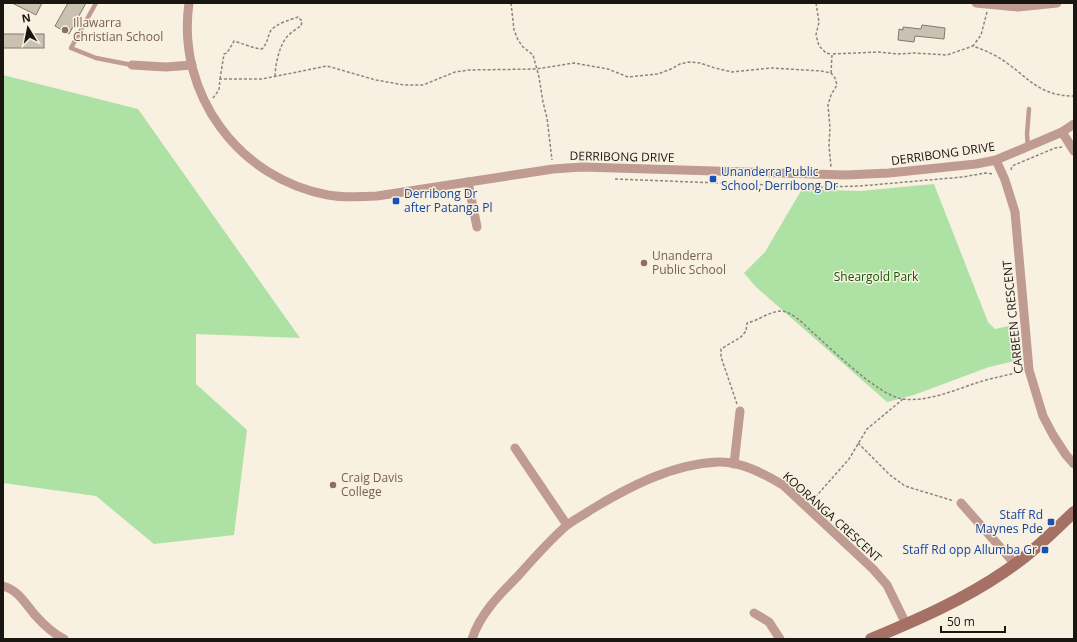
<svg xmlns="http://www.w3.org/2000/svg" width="1077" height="642" viewBox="0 0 1077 642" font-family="'Open Sans',sans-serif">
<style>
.green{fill:#aee1a4}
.building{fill:#cbc1b3;stroke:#82786c}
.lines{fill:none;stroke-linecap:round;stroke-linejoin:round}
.path{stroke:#8b867c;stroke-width:1.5;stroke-dasharray:3 2;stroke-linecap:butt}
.lane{stroke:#bf9b92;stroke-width:4.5}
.street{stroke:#bf9b92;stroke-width:9}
.secondary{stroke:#a47164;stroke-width:12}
.education-dot{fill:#8d6e63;stroke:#f8f1e1;stroke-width:1.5}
.transit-dot{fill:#1a4fb4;stroke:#f8f1e1;stroke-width:1.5}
.labels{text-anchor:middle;stroke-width:3;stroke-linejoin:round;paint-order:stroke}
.education-label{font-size:12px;fill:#785e54;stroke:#f8f1e1;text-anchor:start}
.street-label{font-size:12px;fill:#191611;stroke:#f8f1e1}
.transit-label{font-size:12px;fill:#164399;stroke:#f8f1e1;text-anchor:start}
.park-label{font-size:12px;fill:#125600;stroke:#f8f1e1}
</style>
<rect width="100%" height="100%" fill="#f8f1e1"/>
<g class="green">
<path d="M3,75l135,34 162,229 -104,-4v50l51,46 -13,105 -80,9 -58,-48 -93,-13z"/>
<path d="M934,184l54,138 7,7 18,-4 6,35 -30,7 -75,28 -27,7 -131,-115 -12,-14 21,-21 37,-63 58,2z"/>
</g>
<g class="building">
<path d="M12,3h30l-6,12z"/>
<path d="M68,3h18l-17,31 -14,-8z"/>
<path d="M922,25l23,3 -1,11 -29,-3 -1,6 -16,-2 1,-11 4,1v-3l18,2z"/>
<rect x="3" y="34" width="41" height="14"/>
</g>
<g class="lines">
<g class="path">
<path d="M511,3l3,27 4,10 5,7 10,8 6,22 4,25 4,16 5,42"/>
<path d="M816,3l3,19 -3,13 3,11 7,7 6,1"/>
<path d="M987,12l-6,23 -8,11c8,3 16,6 23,10 30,17 39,40 78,40"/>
<path d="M831,73l1,-19 47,-2 19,2 16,-1 33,2 26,-9"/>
<path d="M220,79l4,-25 3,-1 7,-12 21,7 7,1c6,-7 5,-10 8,-17 4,-8 20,-12 28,-15l4,4 -1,5c-5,3 -11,7 -15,12 -7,9 -11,28 -11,39"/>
<path d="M213,98l6,-8 1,-11h42l65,-13 49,14 28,5h19l32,-13 14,-2 67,-1 38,-6 34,6 20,8 30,-3 13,-5 9,-5 9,-2 11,1 15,5 17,4 40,-4 49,3 10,2 4,5 2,7 -6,10 -3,10 2,23 -1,18 2,21"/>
<path d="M1011,170l1,-4 43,-18 7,-1"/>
<path d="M615,179l207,8 38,-1 103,-9 22,-4 9,1"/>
<path d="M737,404l-16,-47v-8l20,-12 5,-6 1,-8c10,-2 24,-12 34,-12 11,1 22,12 30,20 20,17 67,65 92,68 25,3 52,-9 76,-17 14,-4 28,-7 41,-10"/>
<path d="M858,443l32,32 15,11 49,15"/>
<path d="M812,501l37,-42 18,-30 36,-30"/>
</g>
<g class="lane">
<path d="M96,3l-25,45 25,10 36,7"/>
<path d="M1028,147l-1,-13 2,-25"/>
</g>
<g class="street">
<path d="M189,3c-13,91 50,176 139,192 16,3 33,2 49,1l176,-27 29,-2 264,8 43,-2 87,-9 20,-4 66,-28 12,-8"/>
<path d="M976,3l42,4 39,-4"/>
<path d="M132,65l34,2 26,-2"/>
<path d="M1062,132l12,19"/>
<path d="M996,160l9,20 10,32 14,158 14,46 10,19 13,20 8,9"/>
<path d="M468,182l9,45"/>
<path d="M515,448l52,77"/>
<path d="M734,464l6,-53"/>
<path d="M961,503l54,61"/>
<path d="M3,586c15,4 22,17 32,29 8,9 19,19 29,24"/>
<path d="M754,613l15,9 11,17"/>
<path d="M472,639c8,-25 28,-45 46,-63 15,-17 31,-35 48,-50 7,-6 16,-10 23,-15 39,-24 83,-47 129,-49 23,-1 46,12 65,23l90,84 14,16 19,39"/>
</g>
<path class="secondary" d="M871,639c46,-19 92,-39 133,-67 26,-17 48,-39 70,-60"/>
</g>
<g class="education-dot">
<circle cx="65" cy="30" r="4"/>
<circle cx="644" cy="263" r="4"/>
<circle cx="333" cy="485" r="4"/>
</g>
<g class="transit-dot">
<rect x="709" y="175" width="8" height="8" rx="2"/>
<rect x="392" y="197" width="8" height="8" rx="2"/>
<rect x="1047" y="518" width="8" height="8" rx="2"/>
<rect x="1041" y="546" width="8" height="8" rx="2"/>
</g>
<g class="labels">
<g class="education-label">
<text x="73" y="27">Illawarra<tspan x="73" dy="14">Christian School</tspan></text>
<text x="652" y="260">Unanderra<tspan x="652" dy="14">Public School</tspan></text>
<text x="341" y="482">Craig Davis<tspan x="341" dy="14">College</tspan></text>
</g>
<g class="street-label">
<text transform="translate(943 154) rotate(-8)" y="4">DERRIBONG DRIVE</text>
<text transform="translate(622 157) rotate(1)" y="4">DERRIBONG DRIVE</text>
<text transform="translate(1013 317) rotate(-96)" y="4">CARBEEN CRESCENT</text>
<text transform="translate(832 517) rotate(42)" y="4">KOORANGA CRESCENT</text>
</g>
<g class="transit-label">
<text x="721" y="176">Unanderra Public<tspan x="721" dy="14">School, Derribong Dr</tspan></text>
<text x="404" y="198">Derribong Dr<tspan x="404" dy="14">after Patanga Pl</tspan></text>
<text x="1043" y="519" text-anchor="end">Staff Rd<tspan x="1043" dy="14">Maynes Pde</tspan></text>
<text x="1037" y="554" text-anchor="end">Staff Rd opp Allumba Gr</text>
</g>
<g class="park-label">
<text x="876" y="281">Sheargold Park</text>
</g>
</g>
<rect width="1077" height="642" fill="none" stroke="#191611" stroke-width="8"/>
<g transform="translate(28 28) rotate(350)" stroke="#f8f1e1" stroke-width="3" paint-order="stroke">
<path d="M0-3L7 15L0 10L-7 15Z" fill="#191611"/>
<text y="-6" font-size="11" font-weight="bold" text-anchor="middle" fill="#191611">N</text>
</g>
<path d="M941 626v6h64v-6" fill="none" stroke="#191611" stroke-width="2"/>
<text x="947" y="626" font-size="12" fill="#191611" stroke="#f8f1e1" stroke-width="3" paint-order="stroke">50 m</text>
</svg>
